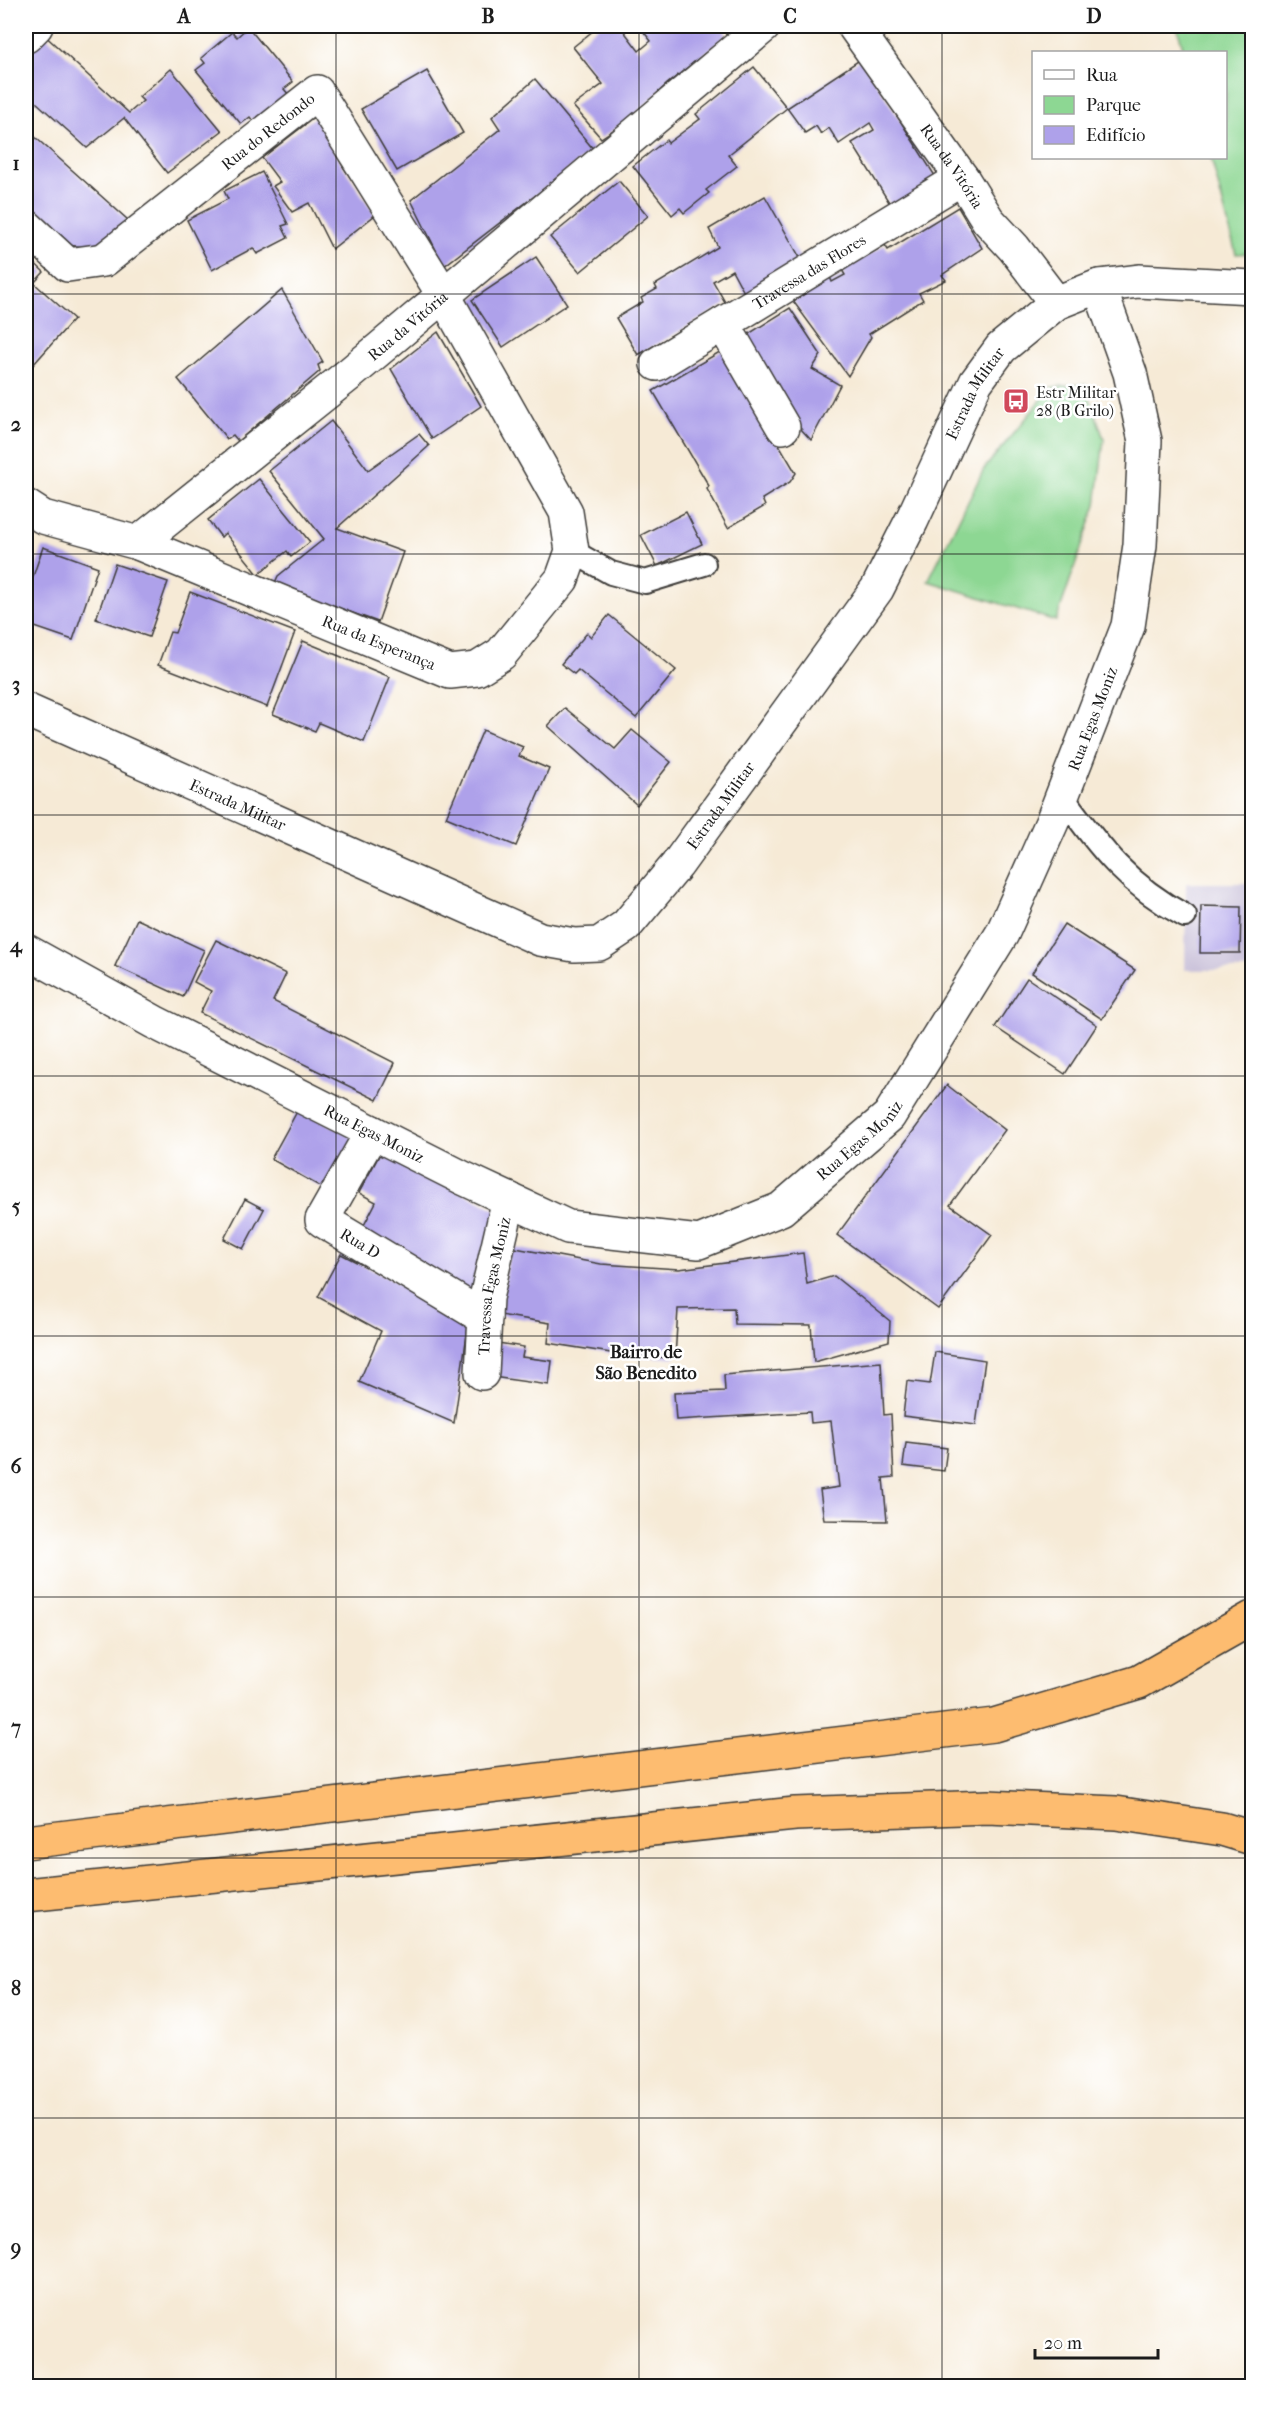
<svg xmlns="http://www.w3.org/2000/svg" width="1278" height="2412" viewBox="0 0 1278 2412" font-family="'IM FELL French Canon',serif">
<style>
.industrial{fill:#c8bfd8}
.green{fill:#8dd793;stroke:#547a58;stroke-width:1.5}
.building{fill:#aea1ea}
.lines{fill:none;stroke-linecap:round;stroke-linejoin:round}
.service-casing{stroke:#3d3b38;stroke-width:26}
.minor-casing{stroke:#3d3b38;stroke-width:36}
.tertiary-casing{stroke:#3d3b38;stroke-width:36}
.motorway-casing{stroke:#3d3b38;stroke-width:36}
.service{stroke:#fff;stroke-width:22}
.minor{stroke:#fff;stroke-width:33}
.tertiary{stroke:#fff;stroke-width:33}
.motorway{stroke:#fdbc70;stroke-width:33}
.grid{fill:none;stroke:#1c1c1c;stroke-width:1.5;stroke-opacity:0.55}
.labels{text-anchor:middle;stroke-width:5;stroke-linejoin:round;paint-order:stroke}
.street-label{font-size:16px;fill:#1c1c1c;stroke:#fff}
.poi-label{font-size:16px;fill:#1c1c1c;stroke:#fff;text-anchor:start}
.neighbourhood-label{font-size:18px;font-weight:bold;fill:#1c1c1c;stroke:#fff}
.neatline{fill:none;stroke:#1c1c1c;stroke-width:2}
.grid-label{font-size:20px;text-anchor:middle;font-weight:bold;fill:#1c1c1c}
</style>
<rect width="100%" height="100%" fill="#fff"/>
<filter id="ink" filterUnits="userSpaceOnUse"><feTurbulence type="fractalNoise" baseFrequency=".0167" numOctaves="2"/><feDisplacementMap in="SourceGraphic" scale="12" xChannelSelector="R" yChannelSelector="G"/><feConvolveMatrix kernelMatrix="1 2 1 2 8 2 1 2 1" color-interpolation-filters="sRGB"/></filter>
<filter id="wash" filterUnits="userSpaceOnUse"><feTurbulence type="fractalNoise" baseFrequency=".008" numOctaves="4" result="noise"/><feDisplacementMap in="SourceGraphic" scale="24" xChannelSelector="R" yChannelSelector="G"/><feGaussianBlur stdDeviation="1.35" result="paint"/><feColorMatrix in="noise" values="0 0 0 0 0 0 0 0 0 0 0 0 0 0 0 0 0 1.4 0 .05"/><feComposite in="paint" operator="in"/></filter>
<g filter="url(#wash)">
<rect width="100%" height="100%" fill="#f6ead6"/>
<path class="industrial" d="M1186,883h66v87h-67z"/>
<g class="green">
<path d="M1177,26h75v227l-16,1 -25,-96h15v-106h-42z"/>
<path d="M1085,384l19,55 -8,66 -40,116 -128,-40 56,-112 68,-82z"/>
</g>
<g id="blocks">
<g class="building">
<path d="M599,26h21l19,25 12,-10 -12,-15h86l1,10 -59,48 -36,34 -30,20 -28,-32 30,-22 -30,-37z"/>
<path d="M248,27l45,55 -9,7 5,6 -34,29 -5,-7 -9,7 -45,-54 9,-7 -4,-5 31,-26 5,5z"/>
<path d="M40,31l89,82 14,-12 -4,-4 32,-28 51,62 -55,42 -43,-55 -37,30 -61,-55v-47z"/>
<path d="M861,59l76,120 -45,28 -40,-64 22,-13 -4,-7 -31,21 -10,-16 -8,6 -5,-8 -11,7 -18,-25z"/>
<path d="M754,67l33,41 -59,47 9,11 -31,24 3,3 -25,20 -4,-5 -8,7 -39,-49 33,-26 2,3 32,-24 -4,-5z"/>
<path d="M427,71l36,62 -66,38 -36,-62z"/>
<path d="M535,79l59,71 -150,116 -33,-66 89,-71 -8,-12z"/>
<path d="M315,117l29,51 31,47 -43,34 -23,-46 -17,9 -19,-26 7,-4 -18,-24z"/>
<path d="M26,129l102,91 -35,28 -26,-3 -41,-37z"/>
<path d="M262,172l26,52 -6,2 6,12 -31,16 -4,-6 -41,22 -25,-50 41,-21 -4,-8z"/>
<path d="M619,181l29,35 -68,56 -30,-35z"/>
<path d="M765,196l38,67 -57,33 -14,-26 -19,11 13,23 -88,51 -22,-37 27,-16 -2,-4 16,-9 -2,-4 63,-38 -9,-18z"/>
<path d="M958,207l24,41 -40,27 4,5 -27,13 4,7 -54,34 2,3 -23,39 -55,-75 37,-24 2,5 13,-7 -3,-5 43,-25 3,5z"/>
<path d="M26,255l18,17 -10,11 40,36 -42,47 -6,-7z"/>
<path d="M536,257l31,47 -64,43 -31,-47z"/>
<path d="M282,290l41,72 -5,3 2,6 -82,70 -5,-6 -6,4 -49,-60z"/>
<path d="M790,308l31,47 -9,14 28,16 -29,55 -10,-11 -54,-94z"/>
<path d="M438,332l43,74 -49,33 -41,-70z"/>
<path d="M723,350l73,123 -6,9 -28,17 3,7 -37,22 -21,-39 2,-3 -56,-95z"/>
<path d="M331,421l37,49 51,-36 10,12 -92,82 66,24 -25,70 -104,-37 4,-9 46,-37 -55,-68z"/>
<path d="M259,479l51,63 -19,15 -4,-6 -29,23 -33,-41 -4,4 -13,-17z"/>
<path d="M686,512l16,32 -45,22 -16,-31z"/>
<path d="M43,547l55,20 -25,73 -47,-16v-27z"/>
<path d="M115,564l53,18 -19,55 -53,-18z"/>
<path d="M190,592l105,40 -28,75 -109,-42 12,-33 5,1z"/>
<path d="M609,615l67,55 -40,48 -58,-48 -4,4 -13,-10 26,-31 4,4z"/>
<path d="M303,641l87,36 -26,65 -45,-19 -4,8 -42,-17z"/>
<path d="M565,708l50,41 17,-19 39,32 -34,43 -89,-79z"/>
<path d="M483,730l40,17 -4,9 30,13 -33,77 -70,-29z"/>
<path d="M1201,906l40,1 -1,46h-40z"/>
<path d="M137,919l67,31 -21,47 -68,-31z"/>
<path d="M1064,924l71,46 -33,49 -70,-46z"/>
<path d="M216,940l70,34 -13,27 122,62 -18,37 -177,-87 11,-22 -17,-9z"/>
<path d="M1027,978l70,47 -32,49 -70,-47z"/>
<path d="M947,1085l58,45 -55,75 42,30 -54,74 -101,-74z"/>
<path d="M299,1108l57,31 -28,52 -57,-32z"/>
<path d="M382,1150l118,62 -20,90 -120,-69 16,-31 -17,-9z"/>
<path d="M245,1199l19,10 -21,40 -19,-10z"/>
<path d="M510,1247l91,17 78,5 124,-16 4,31 27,-8 56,45 -1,20 -75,21 -3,-37 -76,-1 -1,-16 -56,1 -3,49 -45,-2 -82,-13 2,-20 -50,-8z"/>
<path d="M341,1254l128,66 -15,103 -95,-41 22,-51 -63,-34z"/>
<path d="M498,1343l26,4 -2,10 30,4 -3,24 -56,-8z"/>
<path d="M935,1352l50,8 -9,65 -73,-9 4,-35 23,3z"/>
<path d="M881,1362l3,53 7,-1 3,63 -11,1 4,43 -63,-1 -4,-30 19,-3 -8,-66 -20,2 -1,-11 -134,8 -2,-27 51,-2 -1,-16z"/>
<path d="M906,1443l41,5 -3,23 -41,-5z"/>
</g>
</g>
</g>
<g filter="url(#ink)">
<use href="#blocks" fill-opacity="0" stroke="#3d3b38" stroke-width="1.5"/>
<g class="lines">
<defs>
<g id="service">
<path d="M572,551l39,22 34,9 59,-18"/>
<path d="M1062,796c39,53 64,88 123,120"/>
</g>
<g id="minor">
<path id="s1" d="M854,26l108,152 26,42 26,28 42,55"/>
<path d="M26,36l10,-10"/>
<path id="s2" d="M26,226l42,39 36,-5 213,-168 126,202 123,218 6,39 -10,28 -61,75 -24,15 -27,3 -312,-129"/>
<path d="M723,324l60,103"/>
<path id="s3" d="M657,364l305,-186"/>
<path id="s4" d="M26,506l17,11 95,26 214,-171 412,-346"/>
<path id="s5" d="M26,951l128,71 309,156 105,49 131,15 82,-33 108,-93 113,-182 50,-112 76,-196 12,-81 5,-104 -15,-68 -31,-87"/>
<path id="s6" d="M372,1132l-50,88 163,98"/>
<path id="s7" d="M482,1373l4,-75 23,-99"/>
</g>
<g id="tertiary">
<path id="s8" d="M26,710l514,229 34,6 25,-1 27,-18 51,-61 200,-276 35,-69 64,-138 25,-34 55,-45 43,-17 40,-5 113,6"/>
</g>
<g id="motorway">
<path d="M26,1842l968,-117 145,-43 113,-64"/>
<path d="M26,1895l769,-81 193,-7 128,6 106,16 30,9"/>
</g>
</defs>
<use href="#service" class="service-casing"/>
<use href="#minor" class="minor-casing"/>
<use href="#tertiary" class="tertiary-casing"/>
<use href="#motorway" class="motorway-casing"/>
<use href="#service" class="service"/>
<use href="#minor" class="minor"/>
<use href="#tertiary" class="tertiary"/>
<use href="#motorway" class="motorway"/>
</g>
</g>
<path class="grid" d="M336,26v2360M639,26v2360M942,26v2360M26,294h1226M26,554h1226M26,815h1226M26,1076h1226M26,1336h1226M26,1597h1226M26,1858h1226M26,2118h1226"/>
<defs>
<symbol id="bus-square" viewBox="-11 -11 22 22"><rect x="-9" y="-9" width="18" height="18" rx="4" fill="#d1495b" stroke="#fff"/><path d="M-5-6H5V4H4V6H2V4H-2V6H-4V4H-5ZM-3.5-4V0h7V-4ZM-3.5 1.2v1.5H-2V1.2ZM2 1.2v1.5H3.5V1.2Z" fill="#fff"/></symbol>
</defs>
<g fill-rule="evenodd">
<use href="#bus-square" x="1001" y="386" width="30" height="30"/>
</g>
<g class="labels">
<g class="street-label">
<text dy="6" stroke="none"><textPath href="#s2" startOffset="302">Rua do Redondo</textPath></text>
<text dy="6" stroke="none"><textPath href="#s1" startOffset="171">Rua da Vitória</textPath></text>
<text dy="6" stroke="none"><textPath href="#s3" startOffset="178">Travessa das Flores</textPath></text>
<text dy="6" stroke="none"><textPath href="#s4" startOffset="465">Rua da Vitória</textPath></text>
<text dy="6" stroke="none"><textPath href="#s8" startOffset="1294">Estrada Militar</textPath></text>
<text transform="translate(379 642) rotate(22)" y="6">Rua da Esperança</text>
<text dy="6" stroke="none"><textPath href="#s5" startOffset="1419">Rua Egas Moniz</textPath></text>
<text dy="6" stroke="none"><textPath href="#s8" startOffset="232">Estrada Militar</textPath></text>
<text dy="6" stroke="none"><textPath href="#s8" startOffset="808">Estrada Militar</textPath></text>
<text dy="6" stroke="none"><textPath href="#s5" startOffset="393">Rua Egas Moniz</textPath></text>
<text dy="6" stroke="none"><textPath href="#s5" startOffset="933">Rua Egas Moniz</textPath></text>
<text dy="6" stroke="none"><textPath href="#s6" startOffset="146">Rua D</textPath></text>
<text dy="6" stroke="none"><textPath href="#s7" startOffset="88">Travessa Egas Moniz</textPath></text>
</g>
<g class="poi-label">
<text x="1036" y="398">Estr Militar<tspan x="1036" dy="18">28 (B Grilo)</tspan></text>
</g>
<g class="neighbourhood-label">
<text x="646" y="1358">Bairro de<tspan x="646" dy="21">São Benedito</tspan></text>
</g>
</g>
<rect width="1278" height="2412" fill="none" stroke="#fff" stroke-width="66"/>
<rect x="1032" y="51" width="195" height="108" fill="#ffffff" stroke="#a4a4a4" stroke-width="1.5"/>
<rect x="1044" y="70" width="30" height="9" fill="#ffffff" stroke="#a4a4a4" stroke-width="1.5"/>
<text x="1086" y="81" font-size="18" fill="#1c1c1c">Rua</text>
<rect x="1044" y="96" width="30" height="18" fill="#8dd793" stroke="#a4a4a4" stroke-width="1.5"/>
<text x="1086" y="111" font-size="18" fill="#1c1c1c">Parque</text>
<rect x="1044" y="126" width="30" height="18" fill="#aea1ea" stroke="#a4a4a4" stroke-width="1.5"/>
<text x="1086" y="141" font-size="18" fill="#1c1c1c">Edifício</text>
<path d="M1035 2349v9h123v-9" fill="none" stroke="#1c1c1c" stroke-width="3"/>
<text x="1044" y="2349" font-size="18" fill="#1c1c1c" stroke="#ffffff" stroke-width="4.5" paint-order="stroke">20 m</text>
<rect x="33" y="33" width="1212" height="2346" class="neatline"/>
<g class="grid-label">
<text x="184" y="23">A</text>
<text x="488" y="23">B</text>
<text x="790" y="23">C</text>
<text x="1094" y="23">D</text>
<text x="16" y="170">1</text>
<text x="16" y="431">2</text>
<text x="16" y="691">3</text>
<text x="16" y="952">4</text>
<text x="16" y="1213">5</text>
<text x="16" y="1473">6</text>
<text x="16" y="1734">7</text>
<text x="16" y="1995">8</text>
<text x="16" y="2255">9</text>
</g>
</svg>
